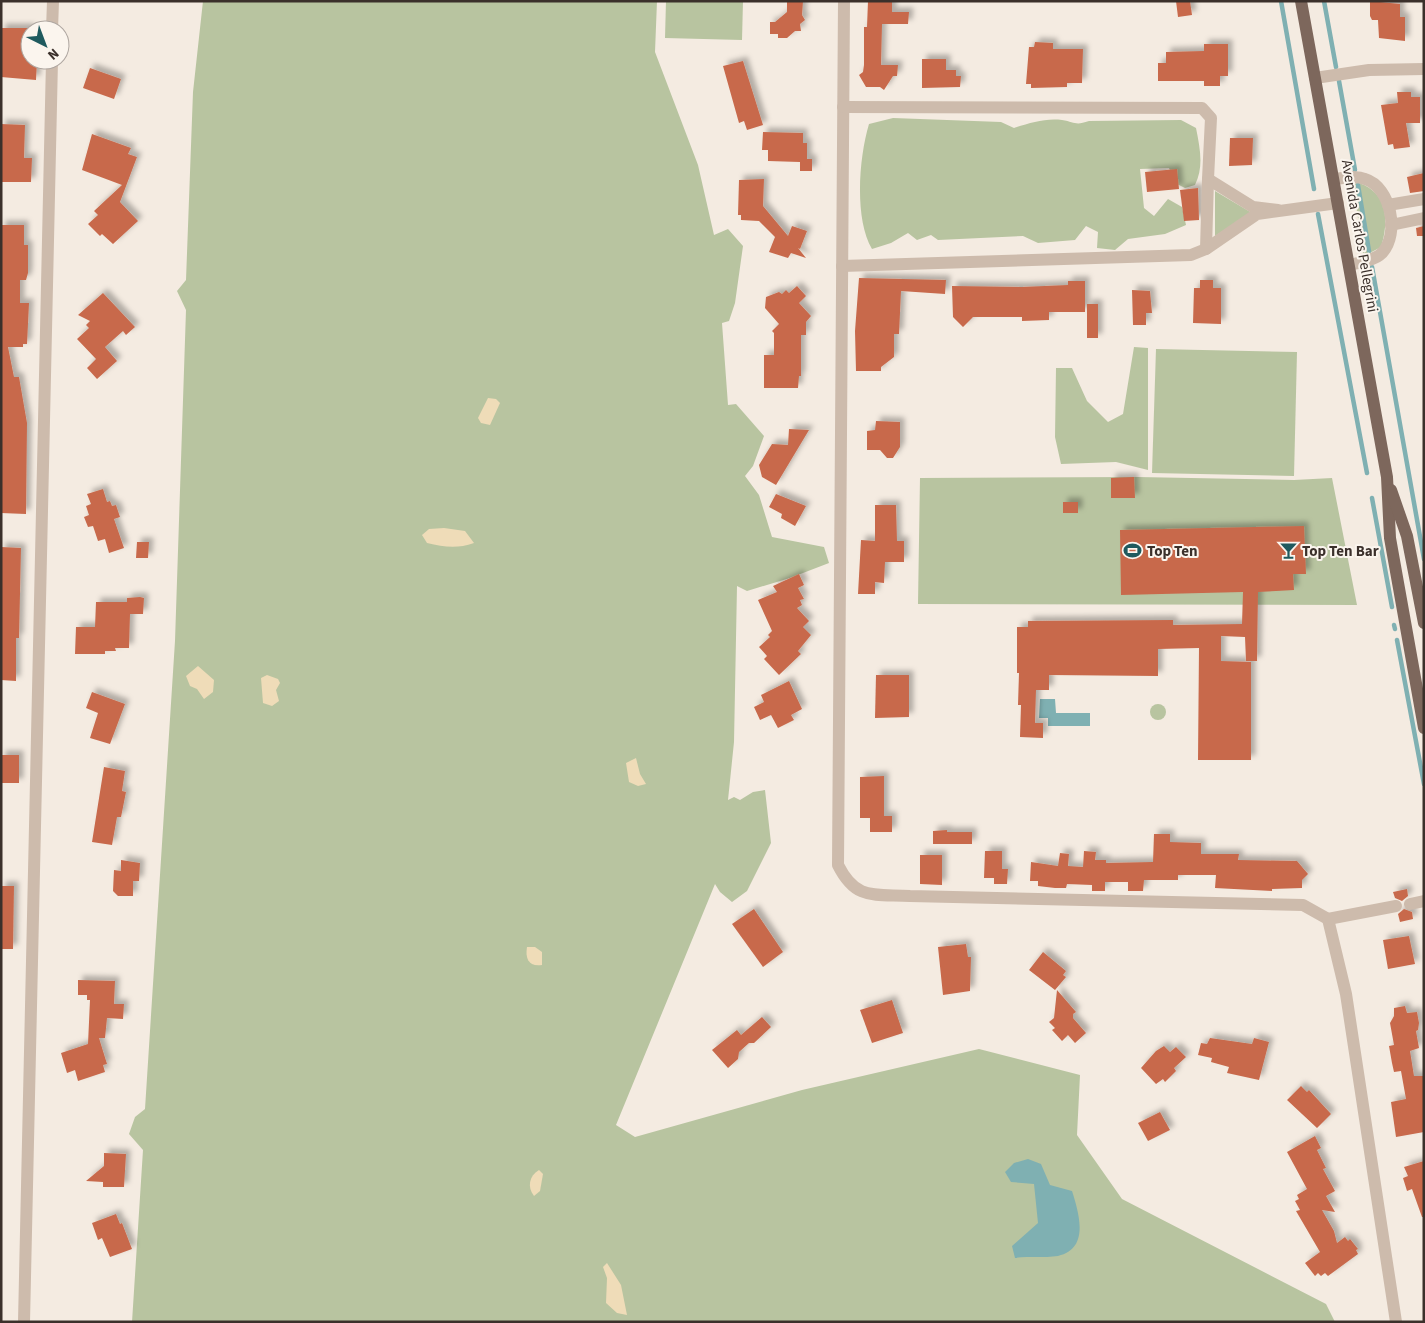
<svg xmlns="http://www.w3.org/2000/svg" width="1425" height="1323" viewBox="0 0 1425 1323" font-family="'Source Sans 3',sans-serif">
<style>
.green{fill:#b8c4a0}
.sand{fill:#efdcb8}
.water{fill:#7fb0b2}
.lines{fill:none;stroke-linecap:round;stroke-linejoin:round}
.stream{stroke:#7fb0b2;stroke-width:4.5}
.building{fill:#c8694b;filter:url(#shadow)}
.minor{stroke:#cdbbac;stroke-width:12}
.major{stroke:#7d675c;stroke-width:12}
.labels{text-anchor:middle;stroke-width:4;stroke-linejoin:round;paint-order:stroke}
.street-label{font-size:15px;fill:#3b302b;stroke:#fbf5ee}
.poi-label{font-size:15px;font-weight:bold;fill:#3b302b;stroke:#fbf5ee;text-anchor:start}
</style>
<defs>
<filter id="shadow"><feDropShadow dx="4.5" dy="-4.5" stdDeviation="2.5" flood-color="#0004"/></filter>
</defs>
<rect width="100%" height="100%" fill="#f4ebe1"/>
<g class="green">
<path d="M203,1h454l-2,51 43,113 16,70 14,-6 15,17 -8,57 -6,18 -7,2 6,82 8,-1 28,32 -11,30 -8,10 14,19 13,42 52,10 5,16 -39,15 -43,13 -10,-5 -3,156 -6,58 6,-3 6,3 13,-8 12,-2 6,53 -24,48 -15,11 -12,-10 -5,-8 -99,241 19,12 167,-47 177,-41 101,26 -3,60 45,64 204,105 9,18h-1203l11,-172 -14,-16 6,-17 10,-8 30,-468 11,-331 -9,-19 9,-11 7,-188z"/>
<path d="M666,1h77l-1,39 -77,-2z"/>
<path d="M893,118l108,4 13,6c16,-5 31,-10 48,-8 13,2 13,6 27,1l92,-1 15,8c4,20 8,39 -1,57l-10,3 -10,-5 -6,-15 -29,1 4,39 10,8 14,-17 14,8 4,18 -21,9 -37,5 -13,11 -18,-2 1,-16 -12,-6 -11,14 -37,3 -15,-7 -85,4 -7,-5 -14,5 -9,-7 -17,10 -19,6c-18,-30 -13,-92 -3,-125z"/>
<path d="M1359,183c29,10 30,38 22,64l-13,7 -5,-1 -10,-69z"/>
<path d="M1215,191l37,22 -37,23z"/>
<path d="M1134,347l14,1v122l-32,-8 -55,2 -6,-27 1,-69h16l15,33 21,21 15,-8z"/>
<path d="M1156,349l141,3 -3,124 -142,-3z"/>
<path d="M1137,477l157,3 38,-2 25,127 -439,-1 2,-126z"/>
<circle cx="1158" cy="712" r="8"/>
</g>
<g class="sand">
<path d="M488,398l8,1 4,4 -10,22 -9,-2 -3,-5z"/>
<path d="M444,528l21,3 9,12c-17,6 -30,4 -47,0l-5,-8 7,-6z"/>
<path d="M198,666l16,14 -1,12 -9,7 -7,-10 -7,-3 -4,-10z"/>
<path d="M267,675l11,4 2,4 -4,7 3,11 -7,5 -9,-3 -2,-25z"/>
<path d="M636,758l4,16 6,10 -8,2 -9,-4 -3,-19z"/>
<path d="M527,947h8l7,5v13c-13,2 -17,-6 -15,-18z"/>
<path d="M539,1170l4,4 -3,17 -6,5c-7,-9 -5,-20 5,-26z"/>
<path d="M607,1263l14,22 6,30 -10,-2 -11,-10 1,-25 -4,-11z"/>
</g>
<g class="water">
<path d="M1040,699h15l1,14h34v13h-42v-8h-9z"/>
<path d="M1028,1159l13,5 9,21 22,6c7,22 18,58 -14,65 -14,2 -29,0 -43,2l-3,-12 26,-23 -4,-39 -23,-2 -6,-10 9,-9z"/>
</g>
<g class="lines">
<g class="stream">
<path d="M1281,1l33,188"/>
<path d="M1324,1l12,66"/>
<path d="M1339,81l16,89"/>
<path d="M1358,185l11,66"/>
<path d="M1318,214l49,259"/>
<path d="M1372,267l52,292"/>
<path d="M1372,498l20,109"/>
<path d="M1394,625l1,4"/>
<path d="M1397,640l27,144"/>
</g>
</g>
<g class="building">
<path d="M787,1h16l-1,14 3,5 -5,4 1,7h-6l-8,7h-9v-4h-8v-12h5l12,-10z"/>
<path d="M868,1h24v11h17l-1,12h-26l-1,41h17l-1,11h-4l-9,14 -4,-3h-14l-7,-12 4,-3 1,-7v-38h3z"/>
<path d="M1176,1h14l2,14 -14,2z"/>
<path d="M1370,1l30,3v13h5v24l-26,-3 -1,-18h-6l-2,-4z"/>
<path d="M1,28h29v32h7l-1,20 -35,-3z"/>
<path d="M1035,42l18,1v6h30l-1,34h-15v4l-36,1v-4h-5l3,-37h5z"/>
<path d="M1204,44h24v32h-8v10h-16v-5h-46v-18h8v-11l38,-1z"/>
<path d="M922,59h24v11h10v6h5l-1,11 -38,1z"/>
<path d="M743,61l20,64 -16,5 -3,-9 -5,2 -16,-57z"/>
<path d="M90,68l31,11 -7,20 -31,-11z"/>
<path d="M1397,92h14v5h9v26h-14l4,24 -16,2 -1,-5 -5,1 -7,-40 17,-2z"/>
<path d="M1,124l24,1 -1,33h8l-1,24h-30z"/>
<path d="M763,132l40,1v10h4v16h5v12h-12v-9l-32,-1v-11h-6z"/>
<path d="M92,134l39,14 -3,6 9,3 -17,45 18,19 -25,23 -11,-10 -2,2 -12,-12 10,-9 -4,-4 28,-26 -40,-15z"/>
<path d="M1230,138h23l-1,27 -23,1z"/>
<path d="M1177,169l2,20 -32,3 -2,-20z"/>
<path d="M1424,173v18l-14,2 -3,-16z"/>
<path d="M764,179l-1,27 25,30 4,-10 15,5 -7,18 -2,-1 8,10 -15,-5 -3,5 -19,-6 6,-15 -16,-16 -18,-1v-5h-3l1,-35z"/>
<path d="M1198,188l1,32 -15,1 -4,-31z"/>
<path d="M1,225h23v20h4v28l-2,7h-6v23h9l-2,41h-4v3h-15l6,30h5l8,46 -1,91 -25,-1z"/>
<path d="M1424,226v10h-7l-1,-8z"/>
<path d="M859,278l87,2 -1,14 -44,-3 -2,43h-5v23l-13,10v4h-25l-1,-40z"/>
<path d="M1200,280h13v8h8v36l-28,-1 1,-35h6z"/>
<path d="M1068,281h17v31h-36v8l-27,1v-4h-49l-10,10 -10,-10 -1,-31 70,1 46,-2z"/>
<path d="M797,286l9,10 -7,7 12,13 -5,6v13h-5v41h-2l-1,12h-34v-33h10v-22l-2,-2 7,-7 -14,-16 1,-11 13,-5 3,2 4,-4 3,3z"/>
<path d="M1132,290l18,1 2,22h-6v12h-13z"/>
<path d="M103,293l32,34 -9,8 -3,-4 -18,16 12,14 -20,18 -10,-11 9,-9 -19,-20 12,-11 -3,-3 4,-4 -12,-6z"/>
<rect x="1087" y="304" width="11" height="34"/>
<path d="M876,421l24,1v25l-7,11h-6l-7,-8h-13v-19l8,-1z"/>
<path d="M789,429l20,1 -33,55 -14,-8 -3,-12 13,-21 16,1z"/>
<path d="M1134,477l1,21h-24v-20z"/>
<path d="M103,489l4,13 3,-1 2,5 4,-1 4,12 -6,2 10,29 -15,5 -4,-14 -7,2 -5,-15 -5,1 -4,-10 5,-2 -3,-9 5,-2 -4,-10z"/>
<path d="M776,494l30,12 -11,20 -14,-8 1,-4 -13,-7z"/>
<rect x="1063" y="502" width="15" height="11"/>
<path d="M875,505h21l1,36h7v21h-19l-1,21 -9,-1v12h-17l3,-54 14,1z"/>
<path d="M1304,526l2,48h-13l1,16 -36,2 -1,69h-11l-1,-24 -24,-1v25l30,1v98h-53l1,-112 -41,1v27l-109,-1v15h-13l-1,33h8v15l-23,-1 1,-32h-3l1,-32h-2v-46h11v-6l145,-1v5l69,-1 1,-32 -122,3 -1,-65z"/>
<path d="M137,542h12l-1,16h-12z"/>
<path d="M1,547l20,1 -2,90h-3v43l-15,-1z"/>
<path d="M799,574l5,11 -6,3 6,11 -4,1 2,5 -5,3 12,13 -6,6 8,8 -13,16 3,3 -22,21 -15,-16 3,-3 -8,-9 11,-10 -2,-2 4,-4 -14,-31 19,-8 -4,-6z"/>
<path d="M140,597l4,1 -1,16h-13l-1,34h-14l1,3h-11v3h-30l1,-27h19l1,-25h31v-4z"/>
<path d="M876,675h33v42l-34,1z"/>
<path d="M789,681l13,28 -11,6 3,5 -16,8 -7,-13 -11,5 -6,-13 10,-5 -3,-7z"/>
<path d="M92,692l33,12 -15,40 -20,-6 8,-25 -12,-5z"/>
<rect x="1" y="755" width="18" height="28"/>
<path d="M104,767l21,4 -3,20 4,1 -5,25h-4l-5,28 -20,-3z"/>
<path d="M884,776v40h8v16h-22v-14h-10v-41z"/>
<path d="M947,830v2h25v12h-39v-13z"/>
<path d="M1154,834h16v8l31,1v11h38l-1,6 59,1 11,13 -6,6v8l-30,1v2l-57,-3 1,-13h-38v5h-34l-1,11h-15v-9h-23v9h-13v-6l-25,-1 -1,4h-11l-17,-2v-5h-8l1,-19 27,4 2,-13 9,1 -1,12 15,1 1,-16 12,1 -1,8h11v3l47,-1z"/>
<path d="M985,851h17v18h6l-1,15h-13v-6h-10z"/>
<path d="M920,855h22v30l-22,-1z"/>
<path d="M121,860l19,3 -1,18h-6v15h-15l-5,-5 1,-21 7,1z"/>
<path d="M1,886h13l-1,63h-12z"/>
<path d="M1407,889l1,7 -6,5 -7,-3 -2,-6z"/>
<path d="M754,909l29,43 -20,15 -31,-43z"/>
<path d="M1404,909l8,3 1,7 -13,3 -2,-8z"/>
<path d="M1409,936l6,28 -27,5 -5,-29z"/>
<path d="M966,944l2,13h3l-1,34 -27,4 -5,-48z"/>
<path d="M1043,952l23,19 -3,4 3,2 -11,13 -26,-20z"/>
<path d="M78,980l37,1 -1,23h10l-1,15 -16,-1 -2,20h-6l8,26 -4,1 2,7 -27,9 -3,-11 -8,3 -6,-20 27,-9 2,-44h-3v-5h-9z"/>
<path d="M1057,990l19,22 -3,2v4l13,15 -11,10 -7,-8 -6,6 -10,-11 3,-2 -6,-6 5,-4z"/>
<path d="M892,1000l11,33 -31,10 -12,-33z"/>
<path d="M1405,1006l2,7 10,-1 2,11 -1,7 -2,1 3,17 -9,3 4,25h10v56l-28,5 -5,-35 15,-3 -5,-28 -7,1 -2,-9 -3,-17 5,-1 -4,-22 4,-7v-8z"/>
<path d="M762,1017l9,10 -17,16h-5l-10,9 -1,7 -10,9 -16,-18 25,-20 4,5z"/>
<path d="M1210,1038l42,6 2,-6 15,4 -10,38 -32,-7 2,-6 -18,-5 1,-4 -14,-3 3,-12 6,1z"/>
<path d="M1164,1046l6,6 6,-5 10,10 -12,11 2,3 -11,11 -2,-3 -7,5 -15,-16 15,-17z"/>
<path d="M1301,1086l6,6 2,-2 22,24 -14,14 -30,-28z"/>
<path d="M1160,1112l10,18 -22,11 -10,-18z"/>
<path d="M1315,1136l6,12 -4,2 9,18 -3,1 12,22 -9,5 9,16 -13,-2 12,21 3,12 8,-6 3,4 2,-2 8,10 -2,1 2,4 -30,22 -3,-3 -4,3 -3,-3 -3,3 -10,-13 15,-11 -24,-41 4,-1 -5,-9 4,-2 -2,-4 10,-6 -20,-37z"/>
<path d="M104,1153l22,1 -2,33h-21v-5l-17,-1 18,-15z"/>
<path d="M1424,1161v56h-2l-10,-28 -5,2 -4,-13 5,-2 -4,-9z"/>
<path d="M116,1214l4,10 2,-1 10,26 -22,8 -8,-19 -4,2 -6,-17z"/>
</g>
<g class="lines">
<g class="minor">
<path d="M844,1l-6,864c18,36 36,29 72,31l393,9 25,14 18,75 50,328"/>
<path d="M52,30l1,-29"/>
<path d="M1315,78l54,-8 55,-1"/>
<path d="M843,107l359,1 9,10 -3,61 45,28 25,3"/>
<path d="M1334,179c10,-1 22,-4 31,0 26,8 35,55 17,74 -8,8 -22,9 -33,12"/>
<path d="M1388,205l36,-6"/>
<path d="M1391,225l33,-7"/>
<path d="M1206,249l2,-70"/>
<path d="M842,266l349,-11 15,-6 51,-35 81,-11"/>
<path d="M1410,904l14,-3"/>
<path d="M1328,919l68,-13"/>
<path d="M24,1322l28,-1262"/>
</g>
<g class="major">
<path d="M1301,1l86,476 3,61 34,190"/>
<path d="M1391,490l16,46 17,87"/>
</g>
</g>
<defs>
<symbol id="stadium-bare" viewBox="-9 -9 18 18"><path d="M0-5a6.5 5 0 1 0 0 10a6.5 5 0 1 0 0-10ZM-3.5-1.8h7v3.6h-7Z" fill="#1f5a5e" stroke="#fbf5ee" stroke-width="2.5" paint-order="stroke"/></symbol>
<symbol id="bar-bare" viewBox="-9 -9 18 18"><path d="M-6-5H6L.8 .8V4.5H3.5V6h-7V4.5H-.8V.8Z" fill="#1f5a5e" stroke="#fbf5ee" stroke-width="2.5" paint-order="stroke"/></symbol>
</defs>
<g fill-rule="evenodd">
<use href="#stadium-bare" x="1120" y="538" width="25" height="25"/>
<use href="#bar-bare" x="1276" y="538" width="25" height="25"/>
</g>
<g class="labels">
<g class="street-label">
<text transform="translate(1360 236) rotate(80)" y="5">Avenida Carlos Pellegrini</text>
</g>
<g class="poi-label">
<text x="1147" y="556">Top Ten</text>
<text x="1302" y="556">Top Ten Bar</text>
</g>
</g>
<rect width="1425" height="1323" fill="none" stroke="#3b302b" stroke-width="5"/>
<g transform="translate(45 45) rotate(138)"><circle r="24" fill="#fbf5ee" stroke="#aea6a0"/>
<path d="M0-4L9 19L0 12L-9 19Z" fill="#1f5a5e"/>
<text y="-8" font-size="14" font-weight="bold" text-anchor="middle" fill="#3b302b">N</text>
</g>
</svg>
